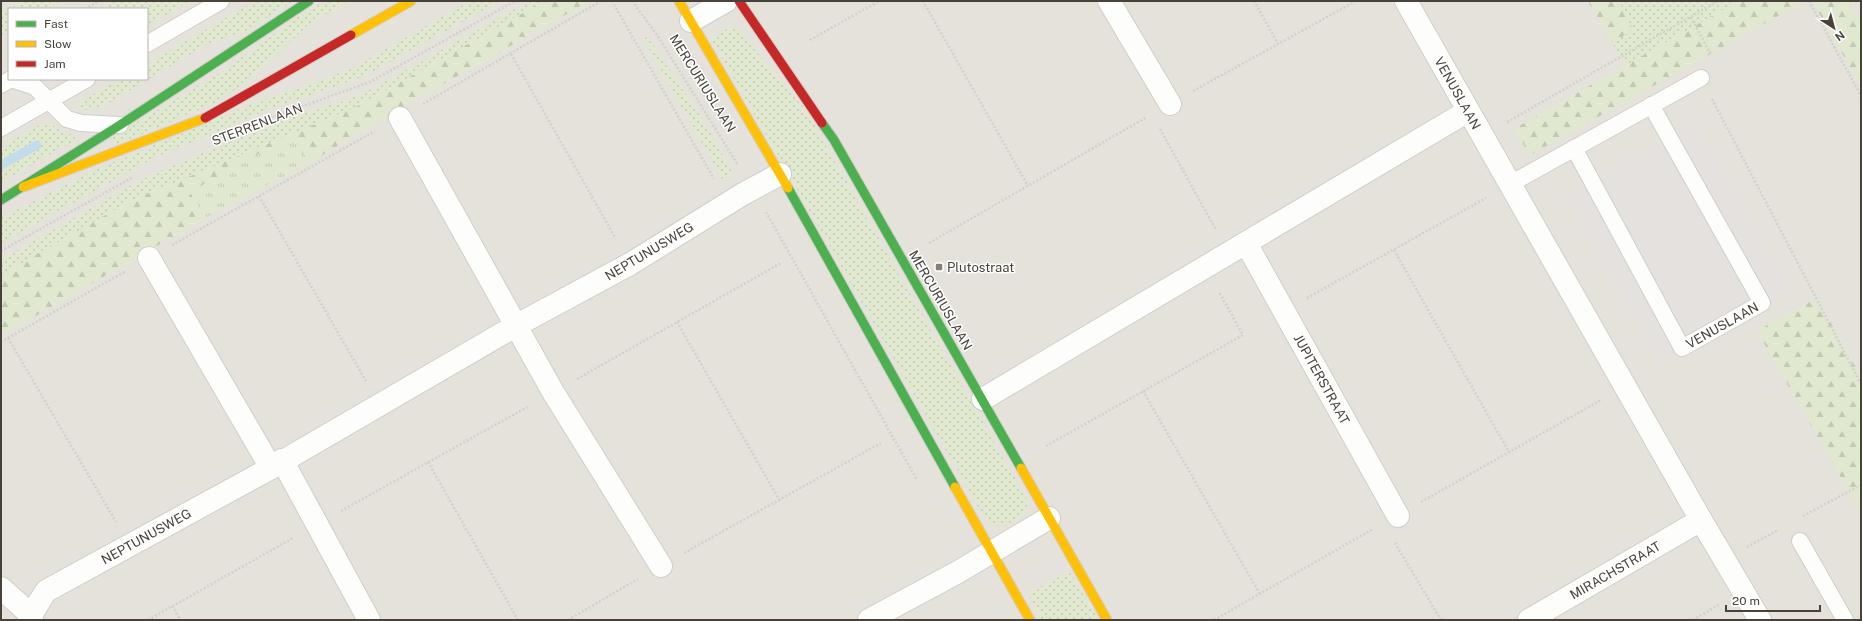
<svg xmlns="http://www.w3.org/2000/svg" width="1862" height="621" viewBox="0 0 1862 621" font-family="'Public Sans',sans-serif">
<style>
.residential{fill:#e5e2dc;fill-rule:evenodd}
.grass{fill:url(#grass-dots)}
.forest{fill:url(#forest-firs)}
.park{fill:url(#park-tufts)}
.parking{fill:#e4e1de}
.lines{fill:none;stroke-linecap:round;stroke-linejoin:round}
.stream{stroke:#c2dceb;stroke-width:9}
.lane-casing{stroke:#d0cecb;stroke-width:18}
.street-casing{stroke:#d0cecb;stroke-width:24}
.fast-casing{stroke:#d0cdc5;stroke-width:11}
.slow-casing{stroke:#d0cdc5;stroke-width:11}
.jam-casing{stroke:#d0cdc5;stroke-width:11}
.path{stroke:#d2d0cb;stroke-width:2.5;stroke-dasharray:2 2;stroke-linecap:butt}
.lane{stroke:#fdfdfc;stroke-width:16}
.street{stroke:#fdfdfc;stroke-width:22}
.fast{stroke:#4caf50;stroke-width:9}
.slow{stroke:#ffc107;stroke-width:9}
.jam{stroke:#c62828;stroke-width:9}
.poi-dot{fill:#847f79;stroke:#fff;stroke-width:1.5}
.labels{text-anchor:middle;stroke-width:3;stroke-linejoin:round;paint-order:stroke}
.street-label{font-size:13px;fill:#48423a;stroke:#fff}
.poi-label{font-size:13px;fill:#48423a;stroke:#fff;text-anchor:start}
</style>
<defs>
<pattern id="grass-dots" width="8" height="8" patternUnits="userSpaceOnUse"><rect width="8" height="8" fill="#e0e9d0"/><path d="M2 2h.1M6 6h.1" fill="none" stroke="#c2c9b3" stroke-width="1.8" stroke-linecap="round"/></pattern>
<pattern id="forest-firs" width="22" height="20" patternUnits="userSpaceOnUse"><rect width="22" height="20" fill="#e0e9d0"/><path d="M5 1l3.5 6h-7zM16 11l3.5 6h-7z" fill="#c2c9b3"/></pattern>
<pattern id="park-tufts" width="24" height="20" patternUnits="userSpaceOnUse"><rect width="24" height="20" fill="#e0e9d0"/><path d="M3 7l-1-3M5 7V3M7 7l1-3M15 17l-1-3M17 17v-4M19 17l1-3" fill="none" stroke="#c2c9b3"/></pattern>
</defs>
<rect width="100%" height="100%" fill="#f2f0ed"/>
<path class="residential" d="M1,1h1860v619h-1860zM9,9h138v70h-138z"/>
<g class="grass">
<path d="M23,1h38l-14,8h-38v22l-8,5v-23z"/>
<path d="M112,1h78l-43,25v-17h-49z"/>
<path d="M255,1h39l-49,30 -41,15 -104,62 -14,2 -10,-3v-3l44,-25h27v-15z"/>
<path d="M325,1h24l-39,22 -63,59 -32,21 -99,42 -4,-8 108,-64 78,-56z"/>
<path d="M470,1h30l-136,75 -97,34 -115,49 -151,84v-25l94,-48 161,-68 70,-23 32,-14z"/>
<path d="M529,1h43l-31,2 -187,105 -224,93 -129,74v-15l134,-77 30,-14 122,-51 61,-18 24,-11z"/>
<path d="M1619,1h119l-112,65 -14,-23 20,-13z"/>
<path d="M734,25l73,87 221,390 -4,13 -19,11 -14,-1 -8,-10 -272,-477z"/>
<path d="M647,36l53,79 33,58 -11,6 -78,-140z"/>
<path d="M47,121l17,12 13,2 1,4 -77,43v-35z"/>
<path d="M1070,571l28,49h-55l-15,-26z"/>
</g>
<g class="forest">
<path d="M590,1l-191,108 -90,54 -18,-27 -101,56 15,26 -204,118v-61l129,-74 224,-93 187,-105z"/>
<path d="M1588,1h31l14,29 -21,13z"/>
<path d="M1738,1h67l-275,154 -16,-26z"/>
<path d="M1812,1h35l14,21v64z"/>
<path d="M1817,298l44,79v136l-104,-182z"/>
</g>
<path class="park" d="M291,136l18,27 -104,55 -15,-26z"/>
<path class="parking" d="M1696,121l96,169 -132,75 -96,-169z"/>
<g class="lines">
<path class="stream" d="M1,165l36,-20"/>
<defs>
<g id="lane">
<path d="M147,44l74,-43"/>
<path d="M1,85l10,-6 24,8 32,32 14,4 39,2"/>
<path d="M1,128l86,-49"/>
<path d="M1574,148l108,200 80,-45 -111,-198"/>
<path d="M1510,184l191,-106"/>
<path d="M1800,541l45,79"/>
</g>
<g id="street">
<path d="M1109,1l61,103"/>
<path d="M1406,1l295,519 59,100"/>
<path d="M691,21l35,-20"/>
<path d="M400,118l153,274 108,174"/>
<path d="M1246,243l152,273"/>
<path d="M149,258l122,210"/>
<path d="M983,399l485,-288"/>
<path d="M282,460l87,160"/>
<path d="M1,588l30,27 1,5"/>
<path d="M31,615l15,-24 225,-123 246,-143 113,-61 113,-70 37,-20"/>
<path d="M869,620l89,-48 91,-54"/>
<path d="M1529,620l172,-100"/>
</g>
<g id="fast">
<path d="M822,123l12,17 187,328"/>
<path d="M788,188l167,299"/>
<path d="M1,200l119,-75 189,-124"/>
</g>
<g id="slow">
<path d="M679,1l109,187"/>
<path d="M351,35l60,-34"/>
<path d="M23,187l182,-69"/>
<path d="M1021,468l86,152"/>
<path d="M955,487l75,133"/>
</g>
<g id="jam">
<path d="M739,1l83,122"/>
<path d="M205,118l146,-83"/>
</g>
</defs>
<use href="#lane" class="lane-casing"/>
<use href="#street" class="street-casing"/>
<use href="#fast" class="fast-casing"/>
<use href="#slow" class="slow-casing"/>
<use href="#jam" class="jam-casing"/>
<g class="path">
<path d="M612,1l102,178"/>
<path d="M632,1l25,34 81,130"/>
<path d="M923,1l105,185"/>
<path d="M1254,1l24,43"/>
<path d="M1809,1l52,95"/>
<path d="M85,9l14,-8"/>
<path d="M1691,17l20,38"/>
<path d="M810,40l69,-39"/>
<path d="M511,54l105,185"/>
<path d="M1193,91l163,-90"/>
<path d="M1712,99l149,285"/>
<path d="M423,104l178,-103"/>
<path d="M1507,122l211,-121"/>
<path d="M256,123l114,-41 145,-81"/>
<path d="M1160,129l56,101"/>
<path d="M259,196l107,185"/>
<path d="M766,212l151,268"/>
<path d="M929,243l218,-126"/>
<path d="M172,245l203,-114"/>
<path d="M1394,250l115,202"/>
<path d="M1,251l132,-74"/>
<path d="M1307,298l179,-100"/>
<path d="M677,322l103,179"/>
<path d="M8,338l108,184"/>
<path d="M1,342l125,-71"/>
<path d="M577,379l204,-116"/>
<path d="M1143,391l117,203"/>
<path d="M1046,446l197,-111 -24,-43"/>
<path d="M428,462l90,158"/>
<path d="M1421,502l180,-102"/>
<path d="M341,511l188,-105"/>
<path d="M1803,516l58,-31"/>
<path d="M1395,543l46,77"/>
<path d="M1747,547l31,-17"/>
<path d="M684,553l197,-110"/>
<path d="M172,606l9,14"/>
<path d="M148,620l145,-82"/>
<path d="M568,620l70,-41"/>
<path d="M1214,620l159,-91"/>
<path d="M1693,620l27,-16"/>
</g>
<use href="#lane" class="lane"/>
<use href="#street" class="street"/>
<use href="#fast" class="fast"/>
<use href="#slow" class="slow"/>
<use href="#jam" class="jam"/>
</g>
<rect class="poi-dot" x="935" y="263" width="8" height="8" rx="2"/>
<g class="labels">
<g class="street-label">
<text transform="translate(703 83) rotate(58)" y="5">MERCURIUSLAAN</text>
<text transform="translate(1458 93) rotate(61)" y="5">VENUSLAAN</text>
<text transform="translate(257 124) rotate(-21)" y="5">STERRENLAAN</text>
<text transform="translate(649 251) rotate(-31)" y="5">NEPTUNUSWEG</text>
<text transform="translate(941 300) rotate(60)" y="5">MERCURIUSLAAN</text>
<text transform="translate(1722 325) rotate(-29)" y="5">VENUSLAAN</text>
<text transform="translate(1322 379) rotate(61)" y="5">JUPITERSTRAAT</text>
<text transform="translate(146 536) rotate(-29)" y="5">NEPTUNUSWEG</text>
<text transform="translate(1615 570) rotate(-30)" y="5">MIRACHSTRAAT</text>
</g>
<g class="poi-label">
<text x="947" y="272">Plutostraat</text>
</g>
</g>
<rect width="1862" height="621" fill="none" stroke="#48423a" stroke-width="4"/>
<rect x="8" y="8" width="140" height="72" fill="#ffffff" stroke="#b6b3b0"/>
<rect x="16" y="21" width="20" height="6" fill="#4caf50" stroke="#b6b3b0"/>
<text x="44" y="28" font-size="12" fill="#48423a">Fast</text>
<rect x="16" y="41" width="20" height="6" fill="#ffc107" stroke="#b6b3b0"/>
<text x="44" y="48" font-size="12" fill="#48423a">Slow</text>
<rect x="16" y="61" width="20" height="6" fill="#c62828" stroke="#b6b3b0"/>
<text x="44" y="68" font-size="12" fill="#48423a">Jam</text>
<g transform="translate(1834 28) rotate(144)" stroke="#ffffff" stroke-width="3" paint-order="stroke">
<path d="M0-3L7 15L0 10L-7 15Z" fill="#48423a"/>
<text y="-6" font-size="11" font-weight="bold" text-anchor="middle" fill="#48423a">N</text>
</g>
<path d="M1726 605v6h94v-6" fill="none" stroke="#48423a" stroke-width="2"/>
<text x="1732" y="605" font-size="12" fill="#48423a" stroke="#ffffff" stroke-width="3" paint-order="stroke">20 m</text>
</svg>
